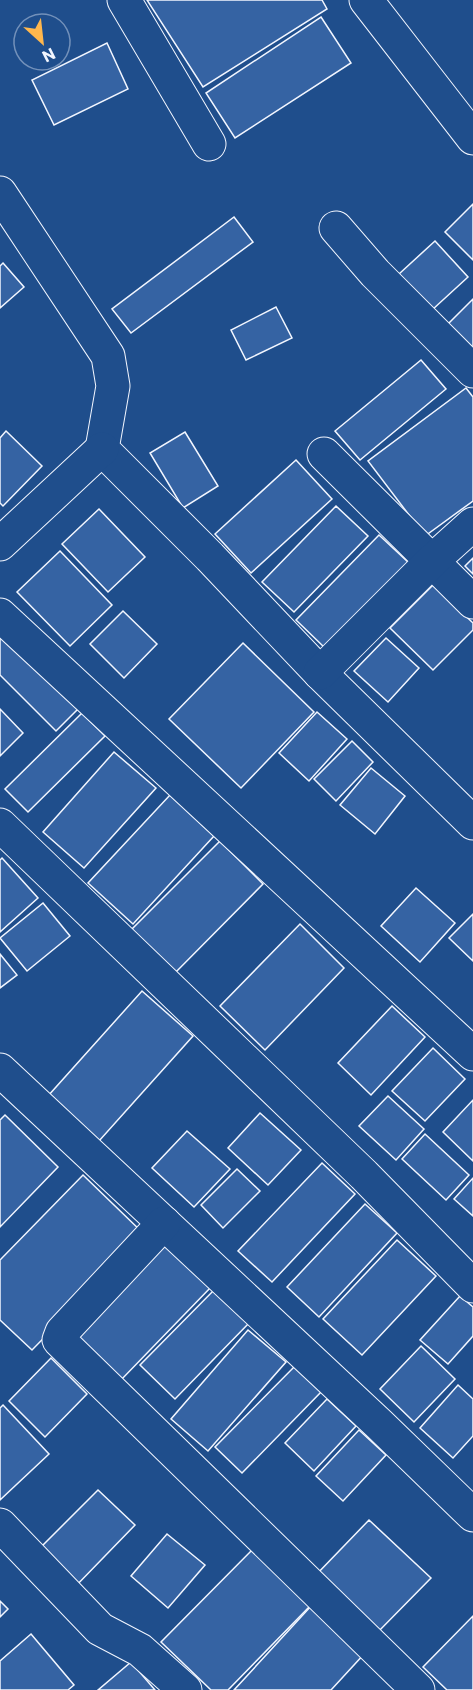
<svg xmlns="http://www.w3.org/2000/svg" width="473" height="1690" viewBox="0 0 473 1690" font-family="Commissioner,sans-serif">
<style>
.building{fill:#3563a3;stroke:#f2f6ff;stroke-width:1.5}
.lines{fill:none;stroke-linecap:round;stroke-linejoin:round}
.minor-casing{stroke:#f2f6ff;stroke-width:35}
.minor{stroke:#1f4e8c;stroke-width:33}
</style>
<rect width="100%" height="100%" fill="#1f4e8c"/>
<g class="building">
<path d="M147,0h175l5,9 -124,78z"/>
<path d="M321,17l30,46 -116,75 -29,-45z"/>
<path d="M107,43l21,46 -74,36 -22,-45z"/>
<path d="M473,204v56l-28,-28z"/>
<path d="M234,217l19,25 -122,91 -19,-24z"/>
<path d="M435,241l33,36 -36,33 -33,-36z"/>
<path d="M3,263l21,24 -24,21v-42z"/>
<path d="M473,299v52l-26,-26z"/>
<path d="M276,307l16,31 -46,22 -15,-30z"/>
<path d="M421,360l25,29 -86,71 -25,-29z"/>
<path d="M466,388l7,9v104l-48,35 -57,-75z"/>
<path d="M6,431l36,35 -39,40 -3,-3v-65z"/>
<path d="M185,432l33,54 -35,22 -33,-55z"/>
<path d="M296,460l36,39 -81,74 -36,-39z"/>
<path d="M336,506l32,30 -74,76 -32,-30z"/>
<path d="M99,509l46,48 -37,35 -46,-48z"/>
<path d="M379,535l30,28 -84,85 -29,-28z"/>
<path d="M60,551l52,54 -42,41 -53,-54z"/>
<path d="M473,558v16l-8,-8z"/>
<path d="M433,585l40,38v7l-40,40 -43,-42z"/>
<path d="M123,611l34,33 -33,34 -34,-34z"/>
<path d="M0,627l80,80 -24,24 -56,-56z"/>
<path d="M386,638l33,30 -31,34 -34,-31z"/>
<path d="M243,643l71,69 -73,76 -72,-69z"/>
<path d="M0,709l23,24 -23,23z"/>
<path d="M317,712l30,27 -38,42 -30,-28z"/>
<path d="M82,713l23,23 -77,76 -23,-23z"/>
<path d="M352,741l21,21 -37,39 -22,-22z"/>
<path d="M114,752l42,36 -72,80 -41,-36z"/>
<path d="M371,768l34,28 -30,38 -35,-29z"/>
<path d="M170,795l44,41 -81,88 -45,-41z"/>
<path d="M220,841l43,43 -91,92 -44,-43z"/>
<path d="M2,858l36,40 -38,34v-72z"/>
<path d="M416,888l39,35 -35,39 -39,-36z"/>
<path d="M43,903l27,33 -43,35 -27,-33z"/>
<path d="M473,914v47l-24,-23z"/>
<path d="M300,924l44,44 -79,82 -45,-44z"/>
<path d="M0,954l17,21 -17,13z"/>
<path d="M142,991l51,45 -94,105 -51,-45z"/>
<path d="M392,1006l33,31 -54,58 -33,-32z"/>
<path d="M433,1048l32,31 -40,42 -33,-30z"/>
<path d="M388,1096l36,33 -28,31 -37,-34z"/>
<path d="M473,1100v61l-30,-29z"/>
<path d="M260,1113l41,37 -33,35 -40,-37z"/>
<path d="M5,1115l53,52 -58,60v-107z"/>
<path d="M187,1131l43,38 -36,38 -42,-39z"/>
<path d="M425,1134l44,41 -23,25 -44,-41z"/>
<path d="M322,1163l33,31 -83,88 -34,-31z"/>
<path d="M237,1169l23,22 -37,37 -22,-23z"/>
<path d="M83,1175l62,60 -113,115 -32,-30v-60z"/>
<path d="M473,1178v38l-19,-17z"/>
<path d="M365,1204l32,29 -78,84 -32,-30z"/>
<path d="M162,1238l50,48 -92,95 -50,-49z"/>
<path d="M397,1240l39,36 -74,79 -39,-36z"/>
<path d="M216,1288l34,34 -75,77 -35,-34z"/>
<path d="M460,1296l13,11v29l-25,28 -28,-24z"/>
<path d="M248,1330l38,32 -78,89 -37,-32z"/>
<path d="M421,1346l34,33 -41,43 -34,-33z"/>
<path d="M51,1358l36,36 -42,43 -36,-36z"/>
<path d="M295,1366l27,25 -80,82 -27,-26z"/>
<path d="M458,1385l15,14v37l-20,22 -33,-30z"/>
<path d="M327,1399l29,27 -42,45 -29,-28z"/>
<path d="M3,1405l46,49 -49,46v-92z"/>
<path d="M359,1430l27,25 -43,46 -27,-25z"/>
<path d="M98,1490l37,35 -63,65 -37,-37z"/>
<path d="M369,1520l62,58 -56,57 -61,-58z"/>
<path d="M167,1534l38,31 -37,43 -37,-32z"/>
<path d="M253,1549l58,56 -83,85h-17l-50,-48z"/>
<path d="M0,1601l8,8 -8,8z"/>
<path d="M312,1605l53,48 -34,37h-97z"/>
<path d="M473,1616v74h-26l-24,-23z"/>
<path d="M31,1634l43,51 -6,5h-68v-29z"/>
<path d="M131,1662l24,28h-57z"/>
</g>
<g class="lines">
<defs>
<g id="minor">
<path d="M124,0l85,144"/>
<path d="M366,0l107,138"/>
<path d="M0,193l108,163 5,30 -11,63 108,108 110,116 153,150"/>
<path d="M336,228l39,45 98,98"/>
<path d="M324,454l149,148"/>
<path d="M0,544l102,-95"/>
<path d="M0,615l473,439"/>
<path d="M320,673l112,-112 41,-37"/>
<path d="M0,825l364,350 109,111"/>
<path d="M0,1070l379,354 94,91"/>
<path d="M164,1223l-102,109 -3,8 359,350"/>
<path d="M0,1525l100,104 40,21 45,40"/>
</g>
</defs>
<use href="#minor" class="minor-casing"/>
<use href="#minor" class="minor"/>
</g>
<g transform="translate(42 42) rotate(153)"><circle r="28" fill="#1f4e8c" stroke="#7391ba" stroke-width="1.5"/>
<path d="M0-4.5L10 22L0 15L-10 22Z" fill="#ffb74d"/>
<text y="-9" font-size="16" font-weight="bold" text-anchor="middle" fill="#f2f6ff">N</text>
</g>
</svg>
